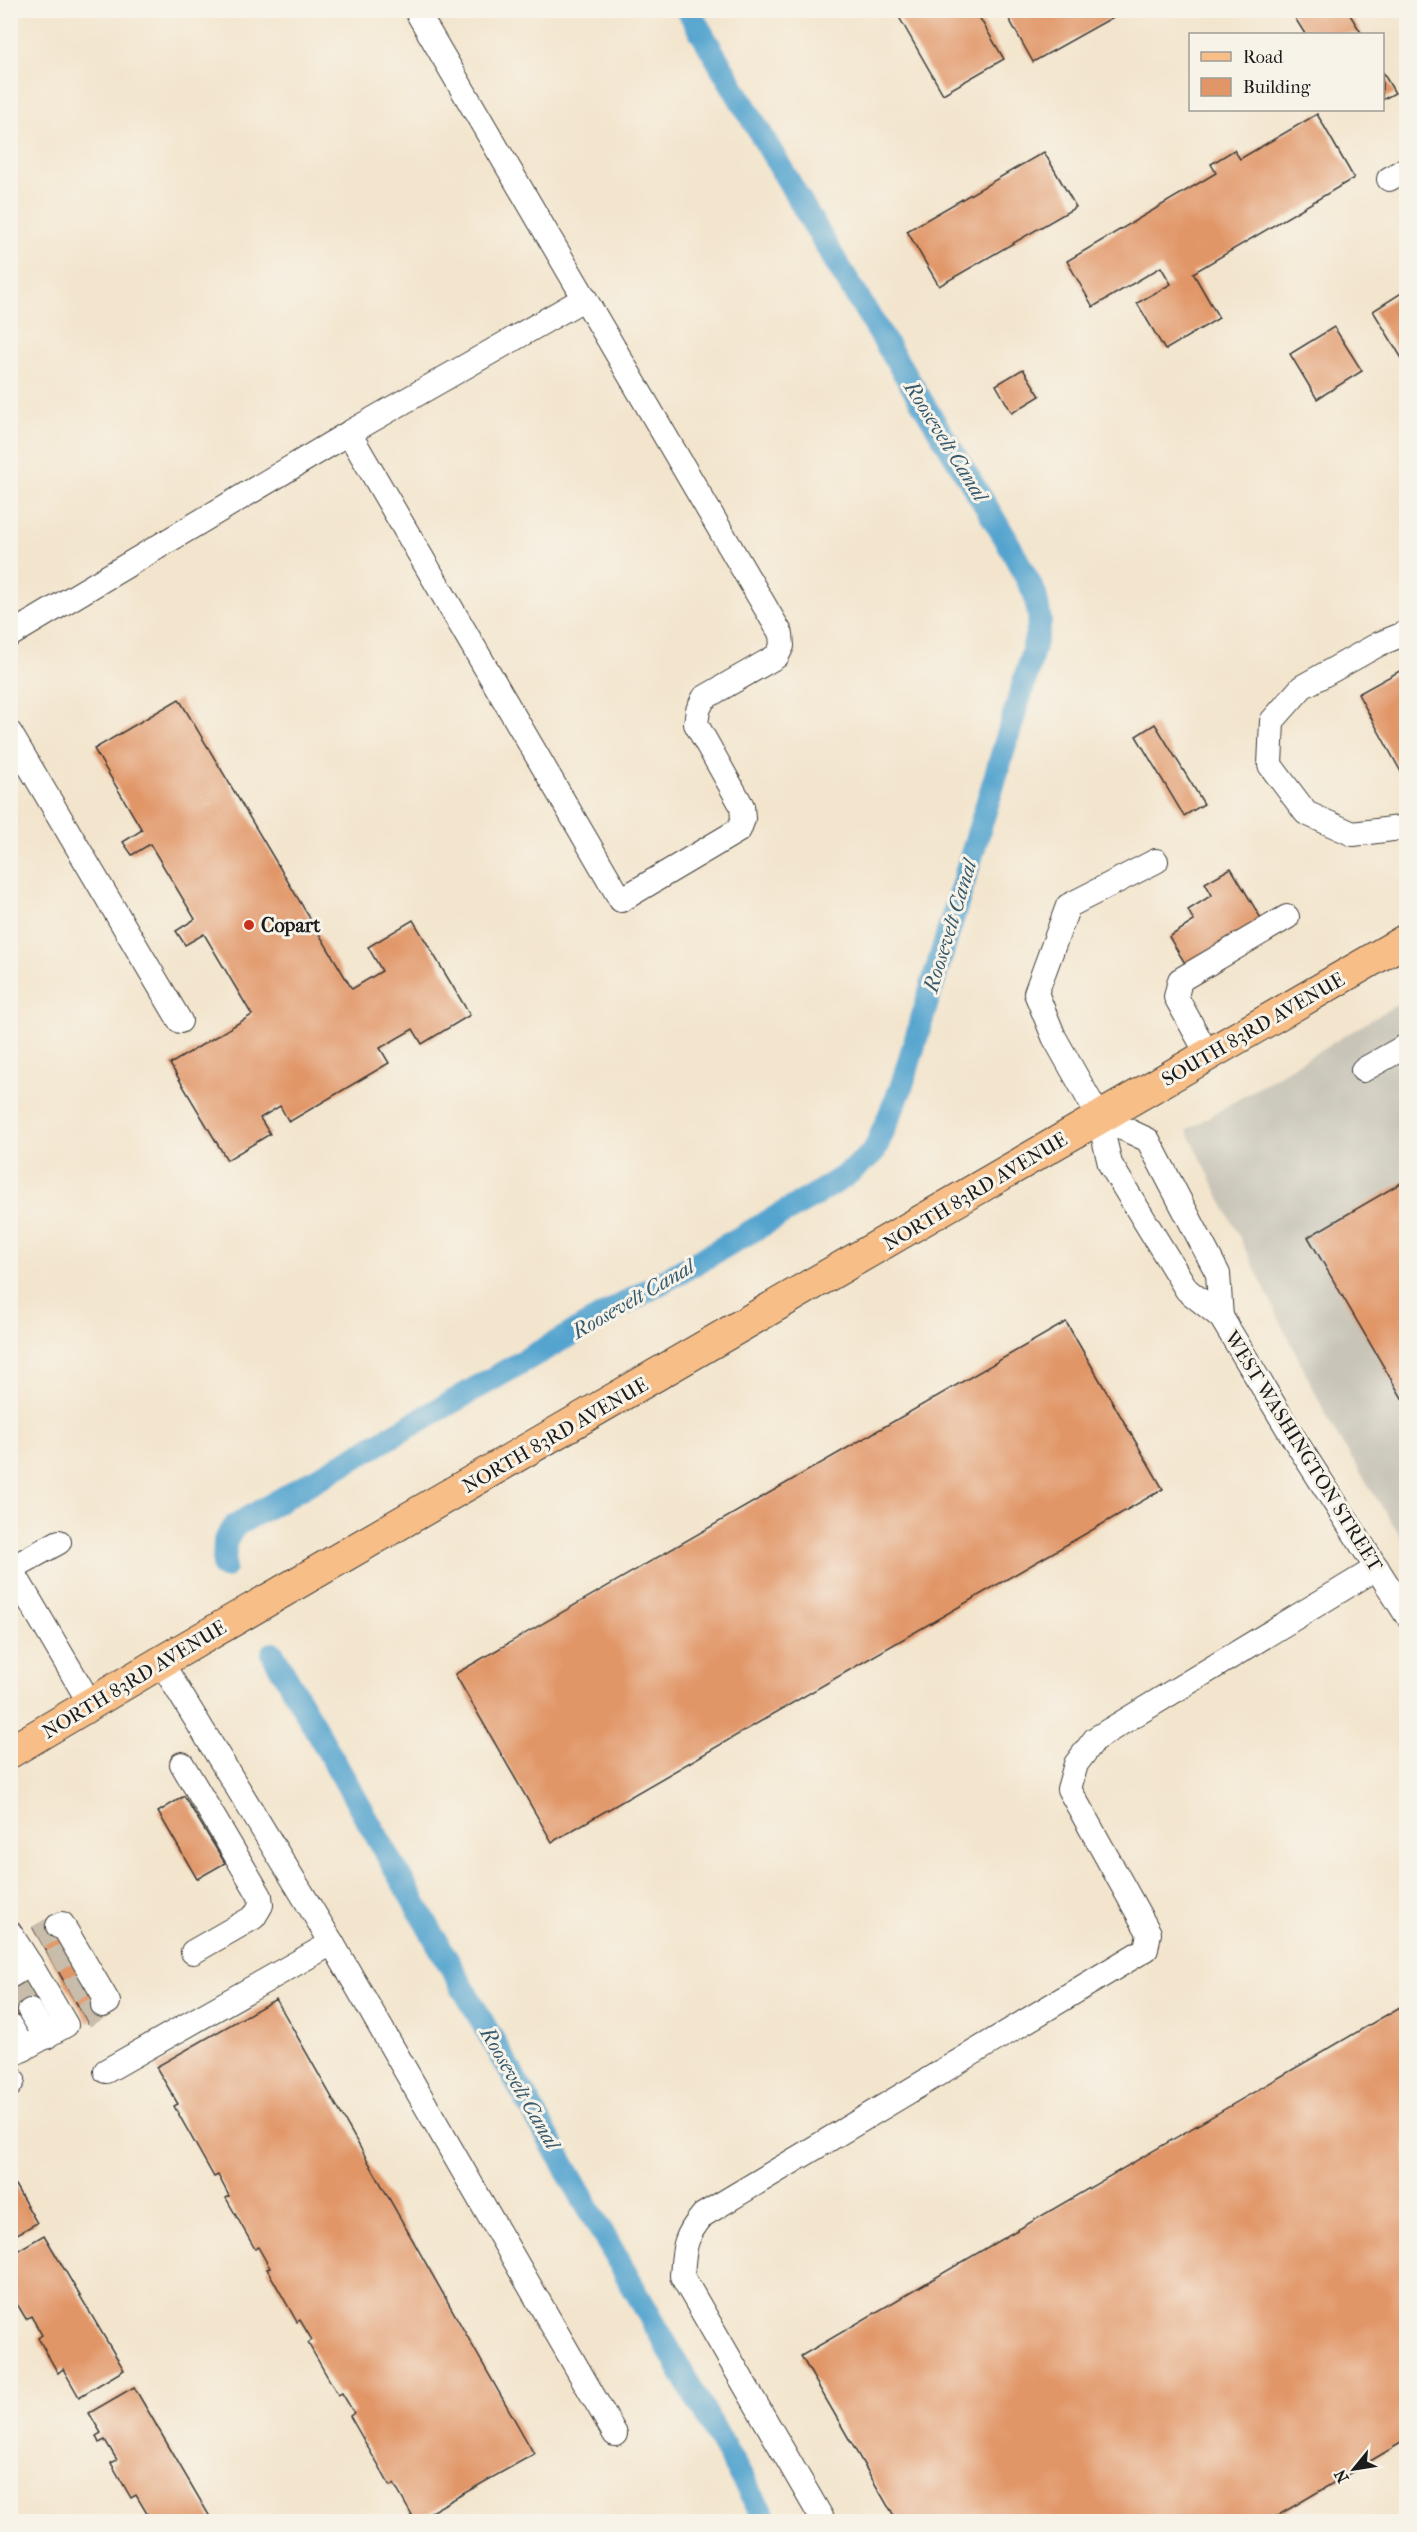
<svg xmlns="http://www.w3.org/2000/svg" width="1417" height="2532" viewBox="0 0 1417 2532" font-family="'IM FELL French Canon',serif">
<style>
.industrial{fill:#c8c4b8}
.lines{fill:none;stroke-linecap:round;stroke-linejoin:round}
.canal{stroke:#55a4cf;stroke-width:24}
.building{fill:#e19668}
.minor-tunnel{stroke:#c8bdaa;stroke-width:24;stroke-dasharray:24 12;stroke-linecap:butt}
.minor-casing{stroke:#3c3a37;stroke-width:26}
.major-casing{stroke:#3c3a37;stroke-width:34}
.minor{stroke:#fff;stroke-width:24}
.major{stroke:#f7be88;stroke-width:32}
.poi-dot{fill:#c8321e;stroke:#f7f3e8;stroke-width:2}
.labels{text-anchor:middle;stroke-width:6;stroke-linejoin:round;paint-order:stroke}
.poi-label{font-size:20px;font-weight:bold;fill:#1c1c1c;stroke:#f7f3e8;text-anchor:start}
.street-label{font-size:20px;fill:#1c1c1c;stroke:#f7f3e8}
.water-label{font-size:21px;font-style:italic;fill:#36596d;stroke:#f7f3e8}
</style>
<rect width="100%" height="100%" fill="#f7f3e8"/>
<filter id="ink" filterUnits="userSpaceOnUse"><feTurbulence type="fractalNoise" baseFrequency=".0167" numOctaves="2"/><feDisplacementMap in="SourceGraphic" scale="12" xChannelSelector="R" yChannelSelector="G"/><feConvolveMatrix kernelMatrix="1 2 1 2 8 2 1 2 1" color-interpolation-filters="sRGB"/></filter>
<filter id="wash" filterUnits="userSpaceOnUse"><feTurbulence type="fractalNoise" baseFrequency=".008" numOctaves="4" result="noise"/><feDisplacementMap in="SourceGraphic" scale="24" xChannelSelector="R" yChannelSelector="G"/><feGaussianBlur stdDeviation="1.35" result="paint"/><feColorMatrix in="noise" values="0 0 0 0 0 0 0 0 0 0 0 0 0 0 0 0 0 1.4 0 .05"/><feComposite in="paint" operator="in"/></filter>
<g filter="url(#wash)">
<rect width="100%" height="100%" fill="#f3e5cd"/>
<path class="industrial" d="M1406,999v546l-73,-116 -146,-299z"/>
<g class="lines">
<g class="canal">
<path d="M224,1567l1,-26 11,-16 579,-330 30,-19 29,-24 27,-64 128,-422 11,-45 -5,-27 -29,-55 -173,-282 -145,-247"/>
<path d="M273,1654l494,868"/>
</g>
</g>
<g id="blocks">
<g class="building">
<path d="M895,10h80l29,49 -61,35z"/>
<path d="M1004,10h122l-93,52z"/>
<path d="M1290,10h57l15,24h-57z"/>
<path d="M1382,71l13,22 -13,7z"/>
<path d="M1317,114l37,64 -161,95 26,45 -54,32 -28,-47 34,-19 -10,-17 -68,40 -26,-46 149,-88 -5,-9 23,-14 6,9z"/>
<path d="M1044,152l32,55 -137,79 -32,-55z"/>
<path d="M1406,290v75l-33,-54z"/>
<path d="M1334,327l28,44 -45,28 -27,-45z"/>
<path d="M1023,369l17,27 -28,17 -16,-28z"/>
<path d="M1405,668l1,2v111l-48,-87z"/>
<path d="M179,699l173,290 30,-18 -14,-24 45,-27 57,95 -48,29 -9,-15 -33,19 9,15 -100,59 -9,-16 -20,12 10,16 -43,26 -57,-96 82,-49 -48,-81 -19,11 -9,-14 19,-12 -45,-75 -18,11 -9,-13 19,-12 -48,-81z"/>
<path d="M1155,724l49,80 -20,12 -48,-80z"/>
<path d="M1231,868l31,52 -76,45 -17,-28 25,-16 -6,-11 24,-15 -7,-12z"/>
<path d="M1406,1180v225l-98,-168z"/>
<path d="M1066,1322l97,167 -611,353 -97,-168z"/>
<path d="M184,1796l41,67 -28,16 -39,-67z"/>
<path d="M52,1917l55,95 -19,11 -55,-95z"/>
<path d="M23,1980l15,26 -28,16v-35z"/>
<path d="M276,1999l258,455 -119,67 -21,-37 -4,2 -40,-70 4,-3 -12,-20 -4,2 -30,-52 4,-3 -12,-20 -3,2 -30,-53 3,-1 -12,-21 -3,2 -29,-51 3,-2 -11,-21 -4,2 -40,-71 4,-2 -22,-37z"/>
<path d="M1400,2007l6,10v423l-139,82h-370l-96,-166z"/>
<path d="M15,2185l22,38 -27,15v-51z"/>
<path d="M44,2235l80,135 -45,27 -16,-28 -5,4 -20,-35 4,-3 -11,-19 -5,3 -16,-27v-37z"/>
<path d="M134,2387l79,135h-61l-16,-27 -5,3 -20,-35 6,-3 -12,-20 -6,3 -3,-7 5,-3 -12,-20z"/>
</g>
</g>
</g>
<g filter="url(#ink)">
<use href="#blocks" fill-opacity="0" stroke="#3c3a37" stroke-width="1.5"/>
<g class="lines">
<g class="minor-tunnel">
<path d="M38,1937l20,-11"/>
<path d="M52,1962l20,-11"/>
<path d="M15,1984l15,27"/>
<path d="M69,1991l20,-11"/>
<path d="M84,2016l19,-11"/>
</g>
<defs>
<g id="minor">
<path d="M416,10l365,624 1,12 -5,10 -73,42 -6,12 -2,14 46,82 1,13 -4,11 -118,70 -272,-467 236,-135"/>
<path d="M1389,179l17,-10"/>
<path d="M1406,633l-27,11 -77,43 -30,34 -2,44 36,48 47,21 47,-6 6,-3"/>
<path d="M10,635l339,-202"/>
<path d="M10,733l170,288"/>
<path d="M1156,861l-88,45 -32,87 18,44 45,80 11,47 77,126 34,27 75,125 110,172"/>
<path d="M1208,1055l-32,-58 4,-17 107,-63"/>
<path d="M1363,1070l43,-24"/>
<path d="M1099,1117l49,23 70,134 3,43"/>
<path d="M10,1567l81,138"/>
<path d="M10,1569l49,-27"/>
<path d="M161,1662l171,281 283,491"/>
<path d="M182,1764l78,132 1,9 -7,12 -61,35"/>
<path d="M58,1926l4,-2 46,78 -5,3"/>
<path d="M10,1933l20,31 -20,12"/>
<path d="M30,2011l16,26"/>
<path d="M10,2026l14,23"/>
<path d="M10,2056l56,-31 -36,-61"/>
<path d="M106,2071l226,-128"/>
<path d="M10,2075l3,5 -3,5"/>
<path d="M824,2522l-142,-246c2,-28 2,-39 21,-61l443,-266 3,-16 -80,-144 7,-25 19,-25 282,-171"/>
</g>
<path id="major" d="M10,1752l151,-90 1245,-722"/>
</defs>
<use href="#minor" class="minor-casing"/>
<use href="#major" class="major-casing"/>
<use href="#minor" class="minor"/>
<use href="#major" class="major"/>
</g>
</g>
<circle class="poi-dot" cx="249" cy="925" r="6"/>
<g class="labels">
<g class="poi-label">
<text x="261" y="932">Copart</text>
</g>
<g class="street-label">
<text transform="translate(1253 1029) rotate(-30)" y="7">SOUTH 83RD AVENUE</text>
<text transform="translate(975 1191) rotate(-31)" y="7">NORTH 83RD AVENUE</text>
<text transform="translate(555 1435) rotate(-30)" y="7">NORTH 83RD AVENUE</text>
<text transform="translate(1304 1451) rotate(58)" y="7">WEST WASHINGTON STREET</text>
<text transform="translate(134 1679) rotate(-31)" y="7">NORTH 83RD AVENUE</text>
</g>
<g class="water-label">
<text transform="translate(946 441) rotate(58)" y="7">Roosevelt Canal</text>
<text transform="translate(950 926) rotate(-73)" y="7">Roosevelt Canal</text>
<text transform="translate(633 1299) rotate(-30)" y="7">Roosevelt Canal</text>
<text transform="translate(520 2088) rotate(60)" y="7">Roosevelt Canal</text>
</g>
</g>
<rect width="1417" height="2532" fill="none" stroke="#f7f3e8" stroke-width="36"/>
<rect x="1189" y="33" width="195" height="78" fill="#f7f3e8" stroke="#9f9d96" stroke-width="1.5"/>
<rect x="1201" y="52" width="30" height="9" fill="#f7be88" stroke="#9f9d96" stroke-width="1.5"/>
<text x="1243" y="63" font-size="18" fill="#1c1c1c">Road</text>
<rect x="1201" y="78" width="30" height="18" fill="#e19668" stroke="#9f9d96" stroke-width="1.5"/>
<text x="1243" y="93" font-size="18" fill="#1c1c1c">Building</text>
<g transform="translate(1354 2469) rotate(240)" stroke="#f7f3e8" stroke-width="4.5" paint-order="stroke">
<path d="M0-4.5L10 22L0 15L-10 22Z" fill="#1c1c1c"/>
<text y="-9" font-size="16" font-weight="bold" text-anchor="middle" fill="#1c1c1c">N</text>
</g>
</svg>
